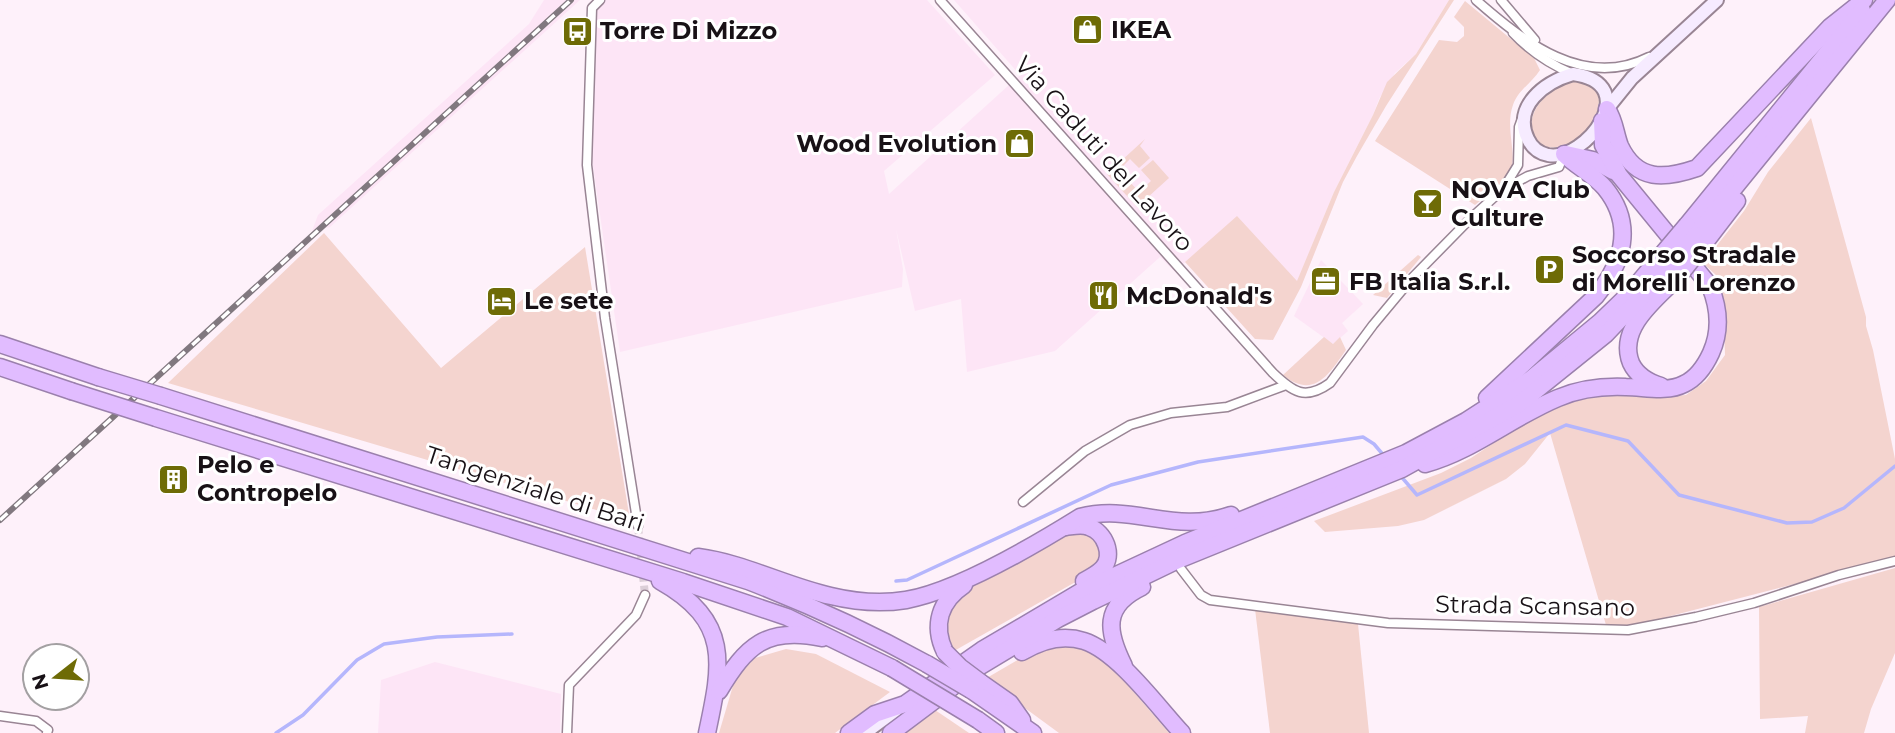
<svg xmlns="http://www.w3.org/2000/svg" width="1895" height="733" viewBox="0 0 1895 733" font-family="Montserrat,sans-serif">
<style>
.built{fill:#fde5f6}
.green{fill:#f4d4cf}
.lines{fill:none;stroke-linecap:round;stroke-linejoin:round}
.stream{stroke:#b5b6fc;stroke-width:3.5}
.street-tunnel{stroke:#dccfd8;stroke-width:8;stroke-dasharray:8 4;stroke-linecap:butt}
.street-casing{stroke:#998594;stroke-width:11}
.secondary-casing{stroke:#998594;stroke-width:16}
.highway-casing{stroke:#9b80ad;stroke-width:19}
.street{stroke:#fff;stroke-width:8}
.secondary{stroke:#f6ebff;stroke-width:12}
.highway{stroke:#e1bcff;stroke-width:16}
.rail-casing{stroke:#81787f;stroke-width:6}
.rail{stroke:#fff;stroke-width:3.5;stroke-dasharray:10;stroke-linecap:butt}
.highway-bridge-casing{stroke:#9b80ad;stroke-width:19;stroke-linecap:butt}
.highway-bridge{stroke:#e1bcff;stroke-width:16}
.labels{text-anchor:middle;stroke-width:6;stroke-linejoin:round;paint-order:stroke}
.poi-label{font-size:24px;font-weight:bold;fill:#181116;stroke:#fff;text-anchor:start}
.street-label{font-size:24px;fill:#181116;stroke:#fff}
</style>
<rect width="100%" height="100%" fill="#fef1fa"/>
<g class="built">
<path d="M544,0h36l-250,227 -18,4 6,-16 211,-191z"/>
<path d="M604,0h323l68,75 -111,96 5,23 131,-119 -66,-75h495l-33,54 -21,19 -16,26 -6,16 -39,77 -37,90 -110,-21 -13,10 -14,-14 -105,94 -88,21 -6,-73 -46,12 -19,-82 7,40 -1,18 -282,65 -30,-206 4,-137z"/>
<path d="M1321,260l42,44 -21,19 6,8 -15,13 -39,-28z"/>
<path d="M435,662l126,32 -1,39h-182l3,-53z"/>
</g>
<g class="green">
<path d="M1449,0h5l-68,106 -29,50 -14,26 -42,105 -28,53 -18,-1 -70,-77 52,-46 60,65 37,-89 39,-77 14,-33 29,-28z"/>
<path d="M1465,1l69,57 6,12c-8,13 -22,20 -27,35 -9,24 7,55 -5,70 -8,11 -22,21 -33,30l-100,-64 64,-101 18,2 7,-6v-9l-10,-10z"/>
<path d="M1575,81l13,3 10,9c7,29 -30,64 -58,52 -24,-28 8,-58 35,-64z"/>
<path d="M1811,118l55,199v9l7,24 22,109v99l-267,69 -22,-2 -56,-192 -25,31 -19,15 -82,41 -26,6 -73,6 -11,-11 127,-48 30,-15 68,-45 24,-8 42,-12 57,4 24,-2 20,-14 19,-26 -2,-59 -5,-19 -15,-14 41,-52 24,-39z"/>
<path d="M1145,139l-5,7 10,12 -11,10 -9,-9 -11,11 20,22 12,-11 -10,-11 12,-10 16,18 -32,29 -30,-33z"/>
<path d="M324,233l117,135 144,-121 45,273 -462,-137z"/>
<path d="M1418,255l3,2 -34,41 -14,-3z"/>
<path d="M1324,337l9,7 7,-7 6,13c-17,24 -32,50 -63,25z"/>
<path d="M1080,530l18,9 3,20 -15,17 -132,75 -6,-7 -5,-25 21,-28 102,-57z"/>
<path d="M1895,568v85l-24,56 -7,24h-59l3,-17 -48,3 -1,-112z"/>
<path d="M1255,609l103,15 11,109h-99z"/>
<path d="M1064,643l24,6 20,13 61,71h-110l-74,-54 46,-27z"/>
<path d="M786,649l30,5 74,38 -55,41h-116l16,-54 20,-21z"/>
<path d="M935,710l34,23h-67z"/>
</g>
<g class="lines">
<g class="stream">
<path d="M1399,474l18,21 149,-70 62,16 51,54 108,28 25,-1 32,-14 51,-42"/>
<path d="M896,581l11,-1 204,-95 87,-23 165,-25 11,7 11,13"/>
<path d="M276,733l27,-18 54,-55 27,-16 53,-7 75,-3"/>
</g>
<path class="street-tunnel" d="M638,526l7,69"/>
<defs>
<g id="street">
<path d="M600,0l-8,8 -5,157 18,153 33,208"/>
<path d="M940,0l333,373c20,19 32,28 57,10l43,-58 40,-48 57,-58 32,-29 26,-14 31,-9 5,-13"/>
<path d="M1476,0c48,42 108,90 173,57"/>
<path d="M1501,0l34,40"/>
<path d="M1513,33c18,19 36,31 60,41"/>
<path d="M1505,186l13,-21 1,-38 3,-8"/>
<path d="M1023,502l62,-51 45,-26 41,-12 56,-6 59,-22"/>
<path d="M1181,569l20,26 9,5 178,23 240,7 68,-13 58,-14 85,-28 56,-14"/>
<path d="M0,716l36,5 12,9 -1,3"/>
<path d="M567,733l2,-48 67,-70 9,-20"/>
</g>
<g id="secondary">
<path d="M1573,74c72,10 12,88 -25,81 -9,-2 -16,-7 -20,-16 -16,-33 17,-57 45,-65z"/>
<path d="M1607,109l25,-31 85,-78"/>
<path d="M865,733l31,-23"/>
</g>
<g id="highway">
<path d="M1607,109c8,12 8,24 13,37 17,36 45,33 77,22l133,-141 34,-27"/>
<path d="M1566,154l27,6 20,11"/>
<path d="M1687,225l175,-215"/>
<path d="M1696,235l191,-235"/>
<path d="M1704,244l33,-43"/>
<path d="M0,344l98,33"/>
<path d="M0,367l71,24"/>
<path d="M1661,386c-13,-4 -24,-10 -30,-23 -14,-35 25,-64 47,-86"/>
<path d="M161,396l587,185c62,24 121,51 179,83"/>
<path d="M1487,398l109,-102c27,-33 39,-71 9,-108 -11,-13 -29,-22 -41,-34"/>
<path d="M156,418l527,164 104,35 105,51"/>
<path d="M1425,464c48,-13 87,-47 133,-66 21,-9 45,-12 68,-11 18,0 41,6 58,-3 13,-6 21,-18 27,-31 10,-22 8,-45 -1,-67l-91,-111 -16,-30 -1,-24"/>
<path d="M1066,527c8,-1 16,-3 23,0 16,5 25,28 14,41 -5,6 -13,9 -19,13"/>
<path d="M698,557c46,6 88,29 133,39 25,6 50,8 75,4 51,-9 129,-55 174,-83 53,-14 95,18 151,-2"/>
<path d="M660,581c71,40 62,82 47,152"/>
<path d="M945,652c-13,-27 -5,-51 19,-67"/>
<path d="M1022,652c18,-11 40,-18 62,-11 34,11 73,65 98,92"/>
<path d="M1124,666c-17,-34 -22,-60 18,-79"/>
<path d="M980,682l30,21 12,17"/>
<path d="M971,690l62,43"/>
<path d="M719,691c27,-45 47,-65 103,-53"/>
<path d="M978,720l18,13"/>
<path d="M849,733l26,-19 30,-10 77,-54 100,-59 103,-48 221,-90 60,-32 65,-42 69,-57 29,-28 31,-37"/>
<path d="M891,733l88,-66 79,-48 35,-18 85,-41 224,-91 117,-65 87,-70 63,-66"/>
</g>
</defs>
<use href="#street" class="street-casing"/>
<use href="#secondary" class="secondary-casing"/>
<use href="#highway" class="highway-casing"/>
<use href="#street" class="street"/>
<use href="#secondary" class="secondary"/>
<use href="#highway" class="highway"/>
<defs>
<path id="rail" d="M0,520l571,-520"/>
</defs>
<use href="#rail" class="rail-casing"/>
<use href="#rail" class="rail"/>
<defs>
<g id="highway-bridge">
<path d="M1660,257l27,-32"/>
<path d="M1669,268l27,-33"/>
<path d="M1678,277l26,-33"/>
<path d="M98,377l63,19"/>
<path d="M71,391l85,27"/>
<path d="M945,652l15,15 20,15"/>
<path d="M927,664l44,26"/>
<path d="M892,668l86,52"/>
</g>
</defs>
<use href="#highway-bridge" class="highway-bridge-casing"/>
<use href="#highway-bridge" class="highway-bridge"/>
</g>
<defs>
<symbol id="shop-square" viewBox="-11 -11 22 22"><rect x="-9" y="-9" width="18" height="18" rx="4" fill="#6e6b06" stroke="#fff"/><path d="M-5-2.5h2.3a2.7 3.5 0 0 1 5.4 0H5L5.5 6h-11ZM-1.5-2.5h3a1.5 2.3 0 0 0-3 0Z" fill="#fff"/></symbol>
<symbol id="bus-square" viewBox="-11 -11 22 22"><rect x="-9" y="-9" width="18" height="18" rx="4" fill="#6e6b06" stroke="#fff"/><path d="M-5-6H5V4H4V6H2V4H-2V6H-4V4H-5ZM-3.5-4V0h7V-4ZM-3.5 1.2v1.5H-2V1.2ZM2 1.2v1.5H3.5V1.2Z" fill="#fff"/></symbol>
<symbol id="bar-square" viewBox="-11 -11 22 22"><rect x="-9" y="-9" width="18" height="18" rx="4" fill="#6e6b06" stroke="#fff"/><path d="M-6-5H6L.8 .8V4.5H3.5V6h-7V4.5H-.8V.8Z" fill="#fff"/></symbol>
<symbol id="parking-square" viewBox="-11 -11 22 22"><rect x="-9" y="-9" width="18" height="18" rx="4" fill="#6e6b06" stroke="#fff"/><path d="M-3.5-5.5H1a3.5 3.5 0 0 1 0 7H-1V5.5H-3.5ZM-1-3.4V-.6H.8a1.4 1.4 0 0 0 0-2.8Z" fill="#fff"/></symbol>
<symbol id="office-square" viewBox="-11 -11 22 22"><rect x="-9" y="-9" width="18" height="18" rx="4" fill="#6e6b06" stroke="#fff"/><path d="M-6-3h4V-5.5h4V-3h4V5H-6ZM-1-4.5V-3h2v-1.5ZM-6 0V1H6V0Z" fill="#fff"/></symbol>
<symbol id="restaurant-square" viewBox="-11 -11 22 22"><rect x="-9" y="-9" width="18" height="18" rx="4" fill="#6e6b06" stroke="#fff"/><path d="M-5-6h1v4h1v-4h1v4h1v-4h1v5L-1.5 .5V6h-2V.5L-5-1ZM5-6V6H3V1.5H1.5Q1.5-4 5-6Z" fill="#fff"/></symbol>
<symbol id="hotel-square" viewBox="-11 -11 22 22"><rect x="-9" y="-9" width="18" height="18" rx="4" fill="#6e6b06" stroke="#fff"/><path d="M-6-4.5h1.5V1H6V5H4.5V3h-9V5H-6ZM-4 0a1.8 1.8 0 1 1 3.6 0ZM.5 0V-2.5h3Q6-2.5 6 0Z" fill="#fff"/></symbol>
<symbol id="building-square" viewBox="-11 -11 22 22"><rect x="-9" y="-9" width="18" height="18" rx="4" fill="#6e6b06" stroke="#fff"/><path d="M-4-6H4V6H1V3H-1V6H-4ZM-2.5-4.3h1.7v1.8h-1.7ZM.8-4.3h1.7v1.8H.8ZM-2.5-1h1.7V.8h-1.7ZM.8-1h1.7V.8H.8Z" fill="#fff"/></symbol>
</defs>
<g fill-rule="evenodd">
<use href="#shop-square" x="1070" y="12" width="35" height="35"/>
<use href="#bus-square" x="560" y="14" width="35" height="35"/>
<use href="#shop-square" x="1002" y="126" width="35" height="35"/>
<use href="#bar-square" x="1410" y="186" width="35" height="35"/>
<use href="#parking-square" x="1532" y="252" width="35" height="35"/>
<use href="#office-square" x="1308" y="264" width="35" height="35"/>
<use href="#restaurant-square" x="1086" y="278" width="35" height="35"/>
<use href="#hotel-square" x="484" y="284" width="35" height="35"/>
<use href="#building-square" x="156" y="462" width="35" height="35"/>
</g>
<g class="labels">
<g class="poi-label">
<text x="1111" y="38">IKEA</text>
<text x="600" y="39">Torre Di Mizzo</text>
<text x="997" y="152" text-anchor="end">Wood Evolution</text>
<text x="1451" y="198">NOVA Club<tspan x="1451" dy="28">Culture</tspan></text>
<text x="1572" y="263">Soccorso Stradale<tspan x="1572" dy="28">di Morelli Lorenzo</tspan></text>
<text x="1349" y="290">FB Italia S.r.l.</text>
<text x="1126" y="304">McDonald's</text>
<text x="524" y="309">Le sete</text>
<text x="197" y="473">Pelo e<tspan x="197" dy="28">Contropelo</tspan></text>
</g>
<g class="street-label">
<text transform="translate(1104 154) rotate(48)" y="8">Via Caduti del Lavoro</text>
<text transform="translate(535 489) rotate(18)" y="8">Tangenziale di Bari</text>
<text transform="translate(1535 606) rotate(1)" y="8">Strada Scansano</text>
</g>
</g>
<g transform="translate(56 677) rotate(253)"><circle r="33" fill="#ffffff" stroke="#a3a0a2" stroke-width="2"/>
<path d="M0-5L12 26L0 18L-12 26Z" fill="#6e6b06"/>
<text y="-10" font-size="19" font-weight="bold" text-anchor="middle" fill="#181116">N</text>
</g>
</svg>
